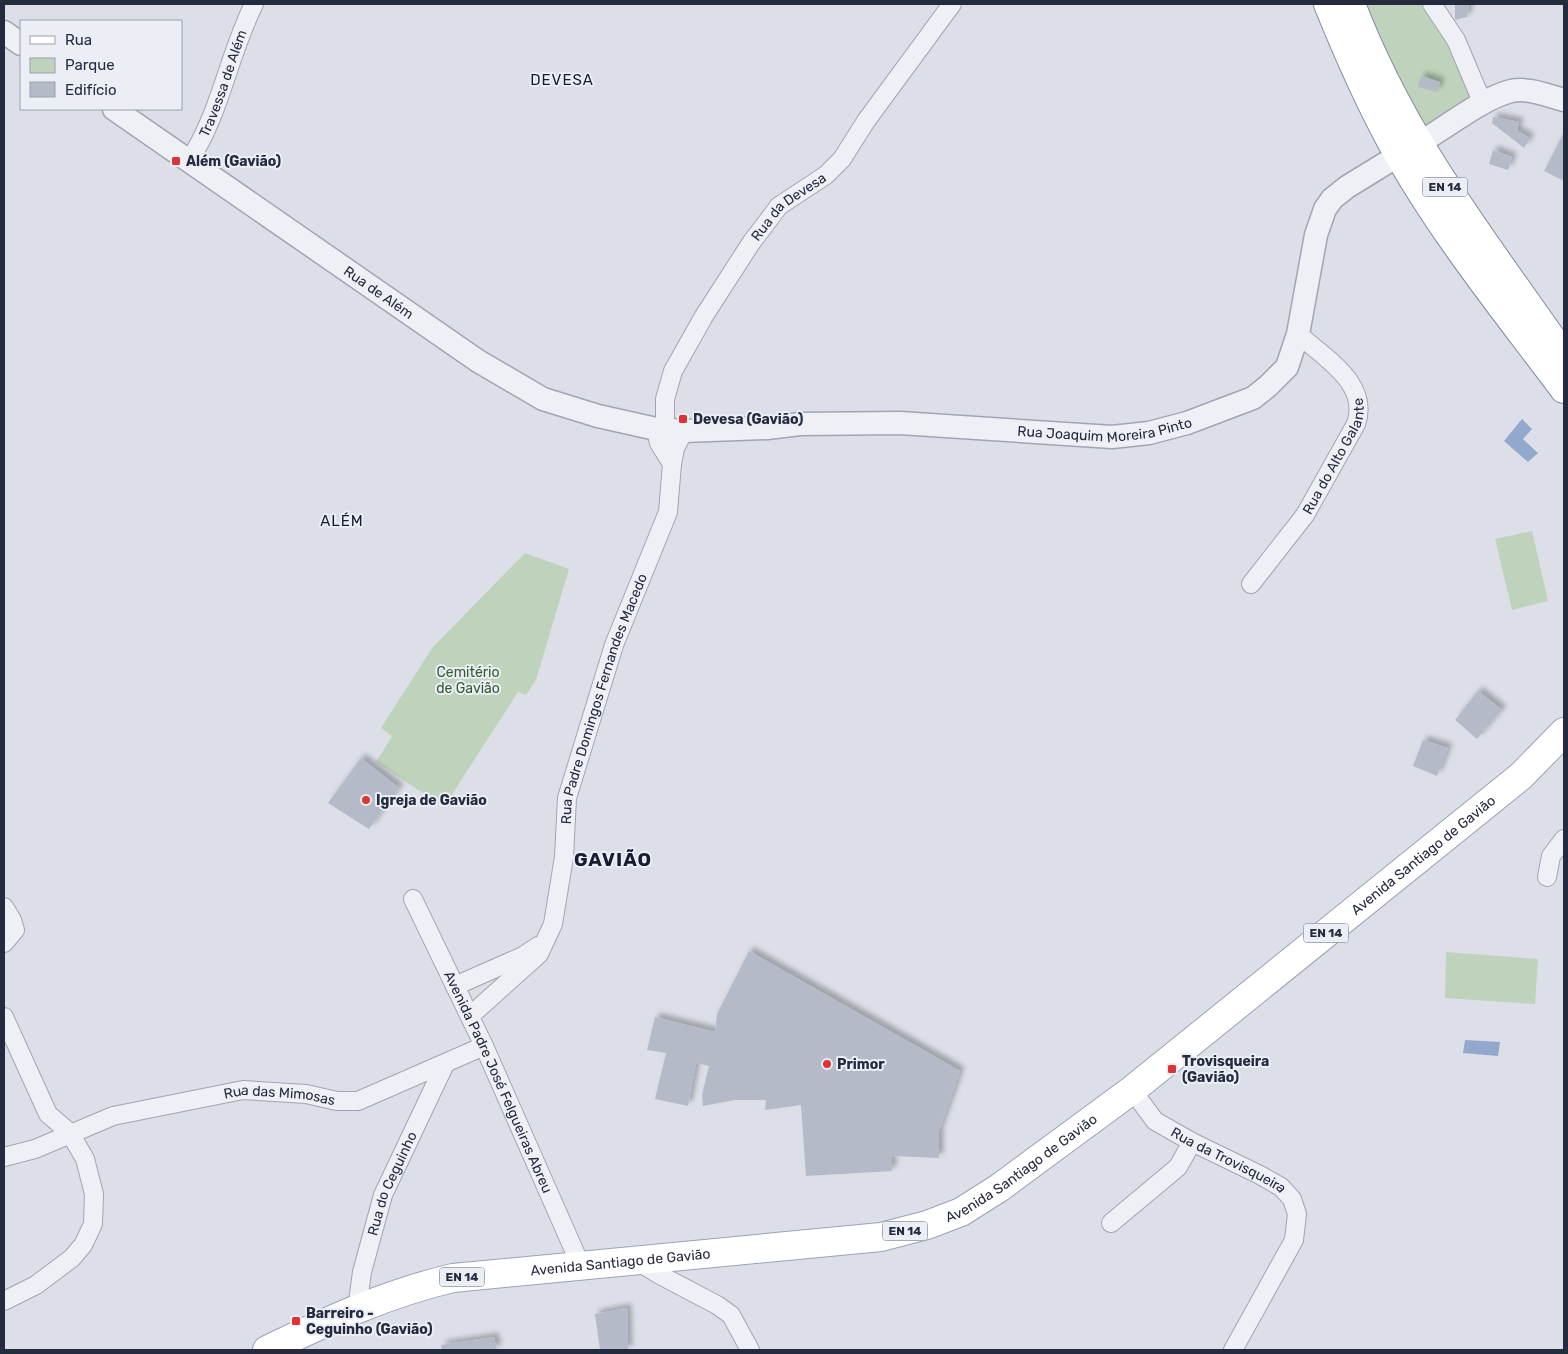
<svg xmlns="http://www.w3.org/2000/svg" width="1568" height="1354" viewBox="0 0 1568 1354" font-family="Rubik,sans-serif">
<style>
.green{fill:#bfd3bc}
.water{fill:#92a8cc}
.building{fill:#b5bac8;filter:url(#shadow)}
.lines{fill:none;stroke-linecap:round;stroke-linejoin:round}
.minor-casing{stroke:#a1a5b2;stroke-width:20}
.tertiary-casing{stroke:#a1a5b2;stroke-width:25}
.primary-casing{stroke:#9aa2b5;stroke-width:30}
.trunk-casing{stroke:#828aa0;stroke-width:30}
.minor{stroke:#eff0f6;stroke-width:18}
.tertiary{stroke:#eff0f6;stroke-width:22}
.primary{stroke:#fff;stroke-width:28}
.trunk{stroke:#fff;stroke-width:28}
.poi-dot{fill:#dc3238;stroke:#ebeef5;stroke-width:2}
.labels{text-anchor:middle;stroke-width:4;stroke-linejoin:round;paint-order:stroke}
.shield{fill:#ebeef5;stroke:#606676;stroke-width:1}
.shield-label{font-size:12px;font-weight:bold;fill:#242b3f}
.street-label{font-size:14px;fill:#242b3f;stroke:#ebeef5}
.poi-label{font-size:14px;font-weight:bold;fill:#242b3f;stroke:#ebeef5;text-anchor:start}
.park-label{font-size:14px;fill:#335d30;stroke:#ebeef5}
.neighbourhood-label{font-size:15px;letter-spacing:1px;fill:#171c30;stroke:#ebeef5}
.district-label{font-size:19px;font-weight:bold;letter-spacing:1px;fill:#171c30;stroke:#ebeef5}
</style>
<defs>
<filter id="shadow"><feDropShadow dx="4.5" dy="-4.5" stdDeviation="2.5" flood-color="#0004"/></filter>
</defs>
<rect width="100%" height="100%" fill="#dcdfe8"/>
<g class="green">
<path d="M1360,4h61c23,29 39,62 54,96l-51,26 -19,-26z"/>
<path d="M1532,531l16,70 -36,9 -17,-71z"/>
<path d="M525,553l44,16 -33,111 -10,15 -8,-3 -74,115 -68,-45 16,-26 -11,-8 51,-80z"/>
<path d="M1446,952l92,7 -3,45 -90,-6z"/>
</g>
<g class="water">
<path d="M1522,419l10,10 -9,10 15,14 -10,9 -24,-21z"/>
<path d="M1465,1040l35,2 -2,14 -35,-3z"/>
</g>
<g class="building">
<path d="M1455,4h14l-2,13 -12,3z"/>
<path d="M1421,76l19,6 -3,10 -19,-5z"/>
<path d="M1493,117l26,5 -2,9 13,7 -6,10 -32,-25z"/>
<path d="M1564,132v49l-20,-10z"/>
<path d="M1493,150l19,7 -4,13 -19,-6z"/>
<path d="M1478,691l24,19 -25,29 -22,-19z"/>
<path d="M1423,740l25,8 -11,28 -24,-10z"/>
<path d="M361,758l38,30 -30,41 -41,-26z"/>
<path d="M749,951l211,120 -21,60v27l-47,-2v15l-86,5 -5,-71 -36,5 1,-10h-31l-32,6 -1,-11 7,-29 -13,-3 -8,43 -33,-7 11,-46 -19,-3 8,-33 60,15 2,-18z"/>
<path d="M627,1308l1,42h-28l-5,-36z"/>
<path d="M494,1337l3,13h-55l-1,-5z"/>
</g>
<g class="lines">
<defs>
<g id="minor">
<path d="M1432,4l24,36 27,64"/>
<path id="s1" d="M189,161c32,-49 39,-105 65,-157"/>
<path d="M656,429l3,14 13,21"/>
<path id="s2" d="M665,429v-30l8,-28 31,-55 47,-73 28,-37 47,-31 16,-16 24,-38 86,-117"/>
<path id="s3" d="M1251,584l54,-69 51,-91c14,-40 -31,-66 -58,-90"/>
<path d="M1547,877l4,-21 13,-17"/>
<path id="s4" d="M413,899l71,147 97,220"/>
<path d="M4,907l8,13 3,10 -11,13"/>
<path d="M455,986l68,-30 15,-10"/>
<path id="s5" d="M470,1016l69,-62 14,-30 11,-67 3,-59 47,-153 54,-133 4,-48 3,-16 9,-17"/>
<path d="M4,1017l44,97 22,19 15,26 9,35 -1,30 -10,21 -11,13 -36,27 -32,16"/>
<path id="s6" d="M1132,1090l23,31 37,21 68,33 21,12 11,12 5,15 -3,26 -61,110"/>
<path id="s7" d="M4,1157l31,-8 78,-33 130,-26 63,4 31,7h21l126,-55"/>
<path d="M1111,1223l67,-56 14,-25"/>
<path d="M637,1261l23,14 57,30 14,10 19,35"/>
<path id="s8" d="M357,1309l5,-37 21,-77 62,-131"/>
</g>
<g id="tertiary">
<path d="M4,32l17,12"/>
<path id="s9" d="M114,109l364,252 65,38 55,17 58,13 28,2 83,-3 33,-4 100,-1 212,14 37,-4 38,-10 66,-25 15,-12 19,-19 11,-33 18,-99 9,-26 7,-10 15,-12 39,-24"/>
<path d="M1429,137c23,-14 55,-39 82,-46 17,-4 37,5 53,9"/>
</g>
<g id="primary">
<path id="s10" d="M267,1350c60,-29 121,-57 186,-72l428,-41 46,-12 34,-13 38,-24 133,-98 389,-314 43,-44"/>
</g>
<g id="trunk">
<path d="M1328,4c19,47 39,93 63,137 48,88 113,168 173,248"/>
<path d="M1351,4c52,136 131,234 213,352"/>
</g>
</defs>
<use href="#minor" class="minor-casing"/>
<use href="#tertiary" class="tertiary-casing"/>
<use href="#primary" class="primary-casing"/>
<use href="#trunk" class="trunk-casing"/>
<use href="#minor" class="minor"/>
<use href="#tertiary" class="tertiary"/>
<use href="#primary" class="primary"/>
<use href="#trunk" class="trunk"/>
</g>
<g class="poi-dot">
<rect x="171" y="156" width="10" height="10" rx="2.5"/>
<rect x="678" y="414" width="10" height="10" rx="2.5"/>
<circle cx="366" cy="800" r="5"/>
<circle cx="827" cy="1064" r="5"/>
<rect x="1167" y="1064" width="10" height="10" rx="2.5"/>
<rect x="291" y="1316" width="10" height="10" rx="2.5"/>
</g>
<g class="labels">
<g class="shield">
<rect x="1422.5" y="177.5" width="45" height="19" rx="4"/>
<rect x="1303.5" y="923.5" width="45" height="19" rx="4"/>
<rect x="882.5" y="1221.5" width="45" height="19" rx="4"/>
<rect x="439.5" y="1267.5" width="45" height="19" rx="4"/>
</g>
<g class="shield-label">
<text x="1445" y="191">EN 14</text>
<text x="1326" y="937">EN 14</text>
<text x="905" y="1235">EN 14</text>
<text x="462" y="1281">EN 14</text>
</g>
<g class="street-label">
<text dy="5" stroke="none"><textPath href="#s1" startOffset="85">Travessa de Além</textPath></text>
<text dy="5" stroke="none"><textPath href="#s2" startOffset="262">Rua da Devesa</textPath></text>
<text dy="5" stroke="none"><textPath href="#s9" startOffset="322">Rua de Além</textPath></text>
<text dy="5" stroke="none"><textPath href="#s9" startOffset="1085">Rua Joaquim Moreira Pinto</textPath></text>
<text dy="5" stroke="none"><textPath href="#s3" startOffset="154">Rua do Alto Galante</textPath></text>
<text dy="5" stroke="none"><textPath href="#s5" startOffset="358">Rua Padre Domingos Fernandes Macedo</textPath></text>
<text dy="5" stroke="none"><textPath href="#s10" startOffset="1298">Avenida Santiago de Gavião</textPath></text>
<text dy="5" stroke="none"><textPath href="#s4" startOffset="202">Avenida Padre José Felgueiras Abreu</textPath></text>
<text dy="5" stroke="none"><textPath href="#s7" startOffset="286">Rua das Mimosas</textPath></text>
<text dy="5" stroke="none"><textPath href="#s6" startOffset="122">Rua da Trovisqueira</textPath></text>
<text dy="5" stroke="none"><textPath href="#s10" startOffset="788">Avenida Santiago de Gavião</textPath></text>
<text dy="5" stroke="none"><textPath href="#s8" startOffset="131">Rua do Ceguinho</textPath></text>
<text dy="5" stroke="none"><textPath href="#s10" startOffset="368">Avenida Santiago de Gavião</textPath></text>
</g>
<g class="poi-label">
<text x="186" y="166">Além (Gavião)</text>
<text x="693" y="424">Devesa (Gavião)</text>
<text x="376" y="805">Igreja de Gavião</text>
<text x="1182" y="1066">Trovisqueira<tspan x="1182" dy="16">(Gavião)</tspan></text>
<text x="837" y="1069">Primor</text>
<text x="306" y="1318">Barreiro -<tspan x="306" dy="16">Ceguinho (Gavião)</tspan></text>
</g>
<g class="park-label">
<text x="468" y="677">Cemitério<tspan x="468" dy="16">de Gavião</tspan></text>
</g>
<g class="neighbourhood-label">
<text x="562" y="85">DEVESA</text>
<text x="342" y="526">ALÉM</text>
</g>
<g class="district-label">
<text x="613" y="866">GAVIÃO</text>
</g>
</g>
<rect width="1568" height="1354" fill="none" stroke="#242b3f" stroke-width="10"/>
<rect x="20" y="20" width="162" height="90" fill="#ebeef5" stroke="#9ba0ac"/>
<rect x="30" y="36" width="25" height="8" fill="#ffffff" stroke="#9ba0ac"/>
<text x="65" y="45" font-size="15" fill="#242b3f">Rua</text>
<rect x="30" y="58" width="25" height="15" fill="#bfd3bc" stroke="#9ba0ac"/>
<text x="65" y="70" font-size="15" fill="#242b3f">Parque</text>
<rect x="30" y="82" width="25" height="15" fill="#b5bac8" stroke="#9ba0ac"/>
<text x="65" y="95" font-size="15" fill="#242b3f">Edifício</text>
</svg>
